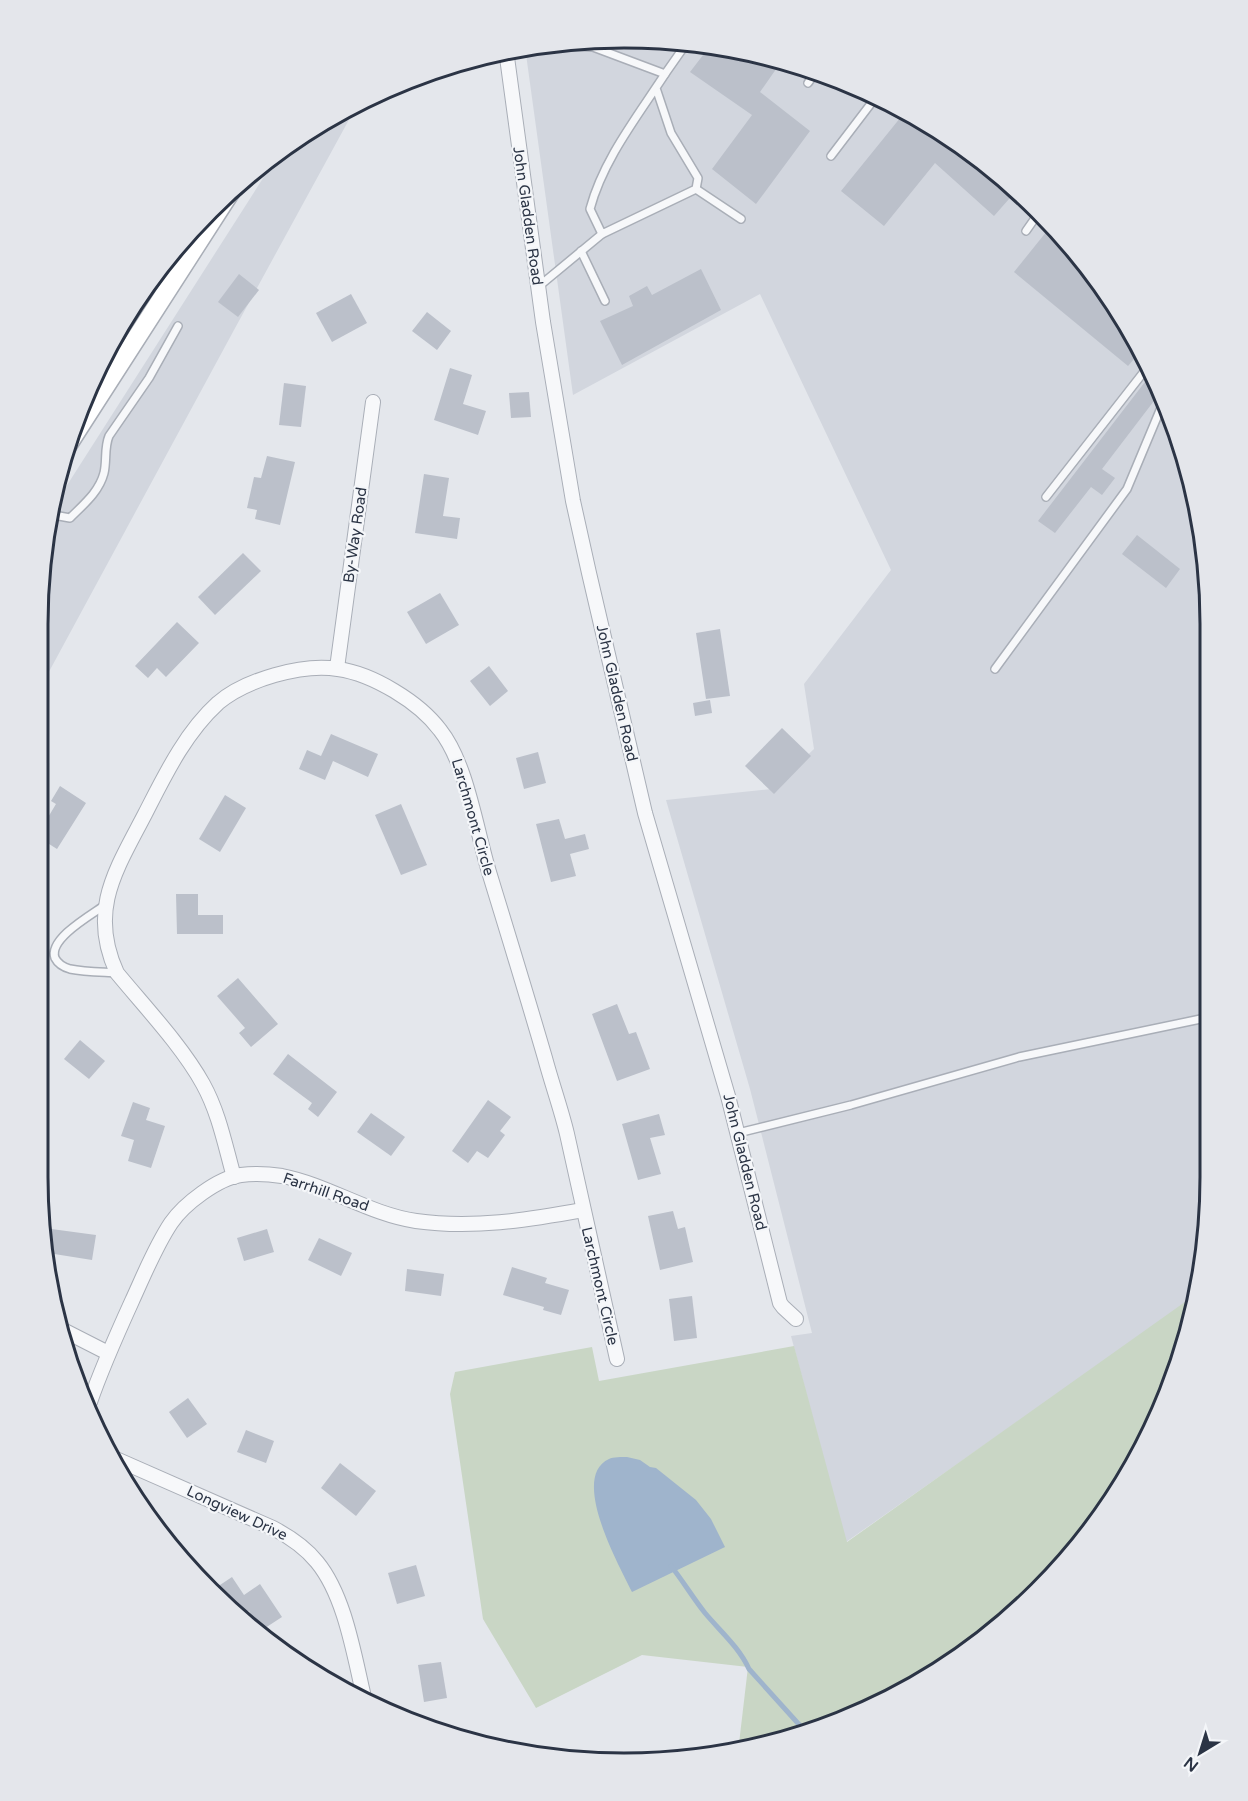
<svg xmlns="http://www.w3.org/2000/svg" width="1248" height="1801" viewBox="0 0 1248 1801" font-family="'Varela Round',sans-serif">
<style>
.built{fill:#d2d6de}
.green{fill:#c9d6c5}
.water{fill:#9fb4cc}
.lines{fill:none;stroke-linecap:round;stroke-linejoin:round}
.stream{stroke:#9fb4cc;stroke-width:5}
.building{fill:#bbc0ca}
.lane-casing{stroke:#a9aeb7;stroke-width:10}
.street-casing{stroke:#a9aeb7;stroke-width:16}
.secondary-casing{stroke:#a9aeb7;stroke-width:21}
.lane{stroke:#f7f8fa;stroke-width:7}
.street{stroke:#f7f8fa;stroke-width:14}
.secondary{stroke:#fff;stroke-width:18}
.labels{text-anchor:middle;stroke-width:4.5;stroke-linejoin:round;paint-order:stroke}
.street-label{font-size:15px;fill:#2b3445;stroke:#f4f6f9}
.rim{fill:none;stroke:#2b3445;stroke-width:3}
</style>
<rect width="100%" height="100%" fill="#e4e7ec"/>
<g class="built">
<path d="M624,38l115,11 110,33 101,55 89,73 111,154 49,146 11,114v553l-12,118 -352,247 -55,-206 21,-3 -62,-244 -84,-289 106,-11 42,-40 -10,-65 87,-114 -131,-276 -187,101 -48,-348z"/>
<path d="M357,105l-123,225 -196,362v-68l10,-109 233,-365 17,-14z"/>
</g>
<path class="green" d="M1199,1292l-33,110 -55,101 -73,89 -154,111 -146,49 10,-85 -106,-12 -106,53 -53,-89 -33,-225 5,-22 137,-25 7,34 195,-35 53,196z"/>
<path class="water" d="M627,1457l13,3 10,7 6,1 40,32 15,19 14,28 -93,45c-12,-25 -63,-115 -23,-133 4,-2 13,-2 18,-2z"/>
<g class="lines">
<path class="stream" d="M671,1566c12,15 22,32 34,47 15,18 34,34 44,56l55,61"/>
</g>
<g class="building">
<path d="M710,46l29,3 42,13 -21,30 50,39 -54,73 -44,-35 40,-54 -62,-43z"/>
<path d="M905,112l45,25 66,54 -22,25 -59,-53 -51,63 -43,-35z"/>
<path d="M1051,226l90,125 -13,15 -114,-94z"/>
<path d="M701,269l20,41 -99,55 -22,-44 33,-15 -4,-10 18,-10 5,9z"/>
<path d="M239,274l20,16 -21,27 -20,-15z"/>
<path d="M351,294l16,29 -35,19 -16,-29z"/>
<path d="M427,312l24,19 -14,19 -25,-19z"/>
<path d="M450,368l22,7 -9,29 23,7 -8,24 -44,-15z"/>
<path d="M1148,378l9,7 3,8 -58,76 13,9 -13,17 -11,-8 -36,46 -17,-12z"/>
<path d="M284,383l22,3 -5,41 -22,-2z"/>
<path d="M529,392l2,25 -20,1 -2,-25z"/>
<path d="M267,456l28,6 -15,63 -25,-6 2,-9 -10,-2 7,-31 7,1z"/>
<path d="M424,474l25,4 -6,38 17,2 -3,21 -42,-6z"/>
<path d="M1137,535l43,34 -14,19 -44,-34z"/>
<path d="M243,553l18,18 -46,44 -17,-18z"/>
<path d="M440,593l19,32 -33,19 -19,-32z"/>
<path d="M177,622l22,21 -33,34 -9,-9 -9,10 -13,-12z"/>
<path d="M720,629l10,67 -24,3 -10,-66z"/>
<path d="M489,666l19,25 -18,15 -20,-25z"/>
<path d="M710,700l2,13 -17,3 -2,-13z"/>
<path d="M782,728l29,28 -37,38 -29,-28z"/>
<path d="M331,734l47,20 -10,23 -35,-16 -8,19 -26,-11 8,-19 14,6z"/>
<path d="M538,752l8,31 -22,6 -8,-31z"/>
<path d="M60,786l26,17 -29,46 -19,-12v-3l18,-30 -5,-3z"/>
<path d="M225,795l21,13 -26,44 -21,-13z"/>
<path d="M401,804l26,61 -26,10 -26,-60z"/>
<path d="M559,819l6,20 20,-5 4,15 -19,5 6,22 -25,6 -15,-58z"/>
<path d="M176,894h22v21h25v19h-46z"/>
<path d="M238,978l40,46 -27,23 -12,-14 6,-5 -28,-32z"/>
<path d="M617,1004l12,30 7,-2 14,37 -33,12 -25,-67z"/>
<path d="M80,1040l25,21 -16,18 -25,-20z"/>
<path d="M288,1054l49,38 -19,25 -10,-8 4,-6 -39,-29z"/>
<path d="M488,1100l23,17 -11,14 5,4 -17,23 -11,-7 -9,12 -16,-12z"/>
<path d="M133,1102l17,6 -4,12 19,6 -14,42 -23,-7 6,-21 -13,-4z"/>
<path d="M371,1113l34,24 -14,19 -34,-24z"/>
<path d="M659,1114l6,21 -15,3 11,36 -23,6 -16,-56z"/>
<path d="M673,1211l5,18 7,-2 8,35 -33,8 -12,-54z"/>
<path d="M44,1228l52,7 -4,25 -44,-7z"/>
<path d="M267,1229l7,23 -30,9 -7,-23z"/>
<path d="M319,1238l33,15 -11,23 -33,-16z"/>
<path d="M512,1267l35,11 -2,5 24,7 -8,25 -18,-5 1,-3 -41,-12z"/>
<path d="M407,1269l37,5 -3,22 -36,-5z"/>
<path d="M692,1296l5,42 -23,3 -5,-42z"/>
<path d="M188,1398l19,26 -20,14 -18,-26z"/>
<path d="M246,1430l28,11 -8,22 -29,-11z"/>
<path d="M340,1463l36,28 -20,25 -35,-28z"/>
<path d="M416,1565l9,31 -28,8 -9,-31z"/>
<path d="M232,1577l12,18 16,-11 22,33 -20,13 -13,-19 -10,6 -22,-30z"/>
<path d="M441,1662l6,36 -23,4 -6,-37z"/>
</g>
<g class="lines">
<defs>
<g id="lane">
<path d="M553,45l40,2 72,27 21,-30"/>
<path d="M808,83l8,-11"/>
<path d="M656,88l15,45 27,45 -2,11 -94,45 -12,-25c13,-49 47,-92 75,-135"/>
<path d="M831,156l45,-59"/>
<path d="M696,189l45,30"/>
<path d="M1026,231l14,-20"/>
<path d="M581,251l24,50"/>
<path d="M538,287l64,-53"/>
<path d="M1046,497l104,-133"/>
<path d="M48,514l22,4c14,-14 29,-26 34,-45 3,-13 0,-25 5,-37l40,-58 29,-52"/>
<path d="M995,669l132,-180 36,-86"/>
<path d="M105,905c-14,10 -57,34 -50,53 3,6 8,9 15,11 15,3 32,3 47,4"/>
<path d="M738,1133l113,-28 168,-48 191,-40"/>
</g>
<g id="street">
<path d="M506,50l37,272 30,179 16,72 56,240 83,283 52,207 3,4 13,12"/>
<path d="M337,668l36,-266"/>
<path d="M234,1177c-9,-32 -15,-64 -31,-93 -21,-38 -58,-77 -86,-111 -29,-63 -1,-103 28,-159 20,-39 40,-81 73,-111 27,-23 84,-40 120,-34 35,5 81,33 102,61 27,34 36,99 49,142 19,62 38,124 56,186 7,26 16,51 22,76 17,75 33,150 50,225"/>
<path d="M57,1327l51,26"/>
<path d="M90,1402c12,-35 27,-68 42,-101 12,-26 23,-54 39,-78 13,-19 47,-45 70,-48 14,-2 28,-1 41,1 46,9 87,38 134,45 57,8 111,-1 167,-11"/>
<path d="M116,1459l157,69c17,9 32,19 44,34 28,34 37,93 47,135"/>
</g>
<path id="secondary" d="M65,449l166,-258"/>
</defs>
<use href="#lane" class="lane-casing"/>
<use href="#street" class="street-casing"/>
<use href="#secondary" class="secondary-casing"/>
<use href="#lane" class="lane"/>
<use href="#street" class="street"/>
<use href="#secondary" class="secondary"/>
</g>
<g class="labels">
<g class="street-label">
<text transform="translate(528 216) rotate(82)" y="5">John Gladden Road</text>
<text transform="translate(355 535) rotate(-82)" y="5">By-Way Road</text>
<text transform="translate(617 693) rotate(77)" y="5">John Gladden Road</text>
<text transform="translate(473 817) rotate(74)" y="5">Larchmont Circle</text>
<text transform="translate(745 1162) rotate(76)" y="5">John Gladden Road</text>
<text transform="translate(326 1192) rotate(19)" y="5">Farrhill Road</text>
<text transform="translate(600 1286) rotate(77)" y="5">Larchmont Circle</text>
<text transform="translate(237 1513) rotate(25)" y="5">Longview Drive</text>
</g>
</g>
<path d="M0 0H1248V1801H0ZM624 48H624A576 576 0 0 1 1200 624V1177A576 576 0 0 1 624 1753H624A576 576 0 0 1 48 1177V624A576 576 0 0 1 624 48Z" fill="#e4e6eb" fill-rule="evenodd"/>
<path class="rim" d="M624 48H624A576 576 0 0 1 1200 624V1177A576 576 0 0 1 624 1753H624A576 576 0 0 1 48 1177V624A576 576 0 0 1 624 48Z"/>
<g transform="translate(1200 1753) rotate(218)" stroke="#f4f6f9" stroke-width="4.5" paint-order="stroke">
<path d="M0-4.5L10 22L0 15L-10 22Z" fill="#2b3445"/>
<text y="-9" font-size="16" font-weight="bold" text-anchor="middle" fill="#2b3445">N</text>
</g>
</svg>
